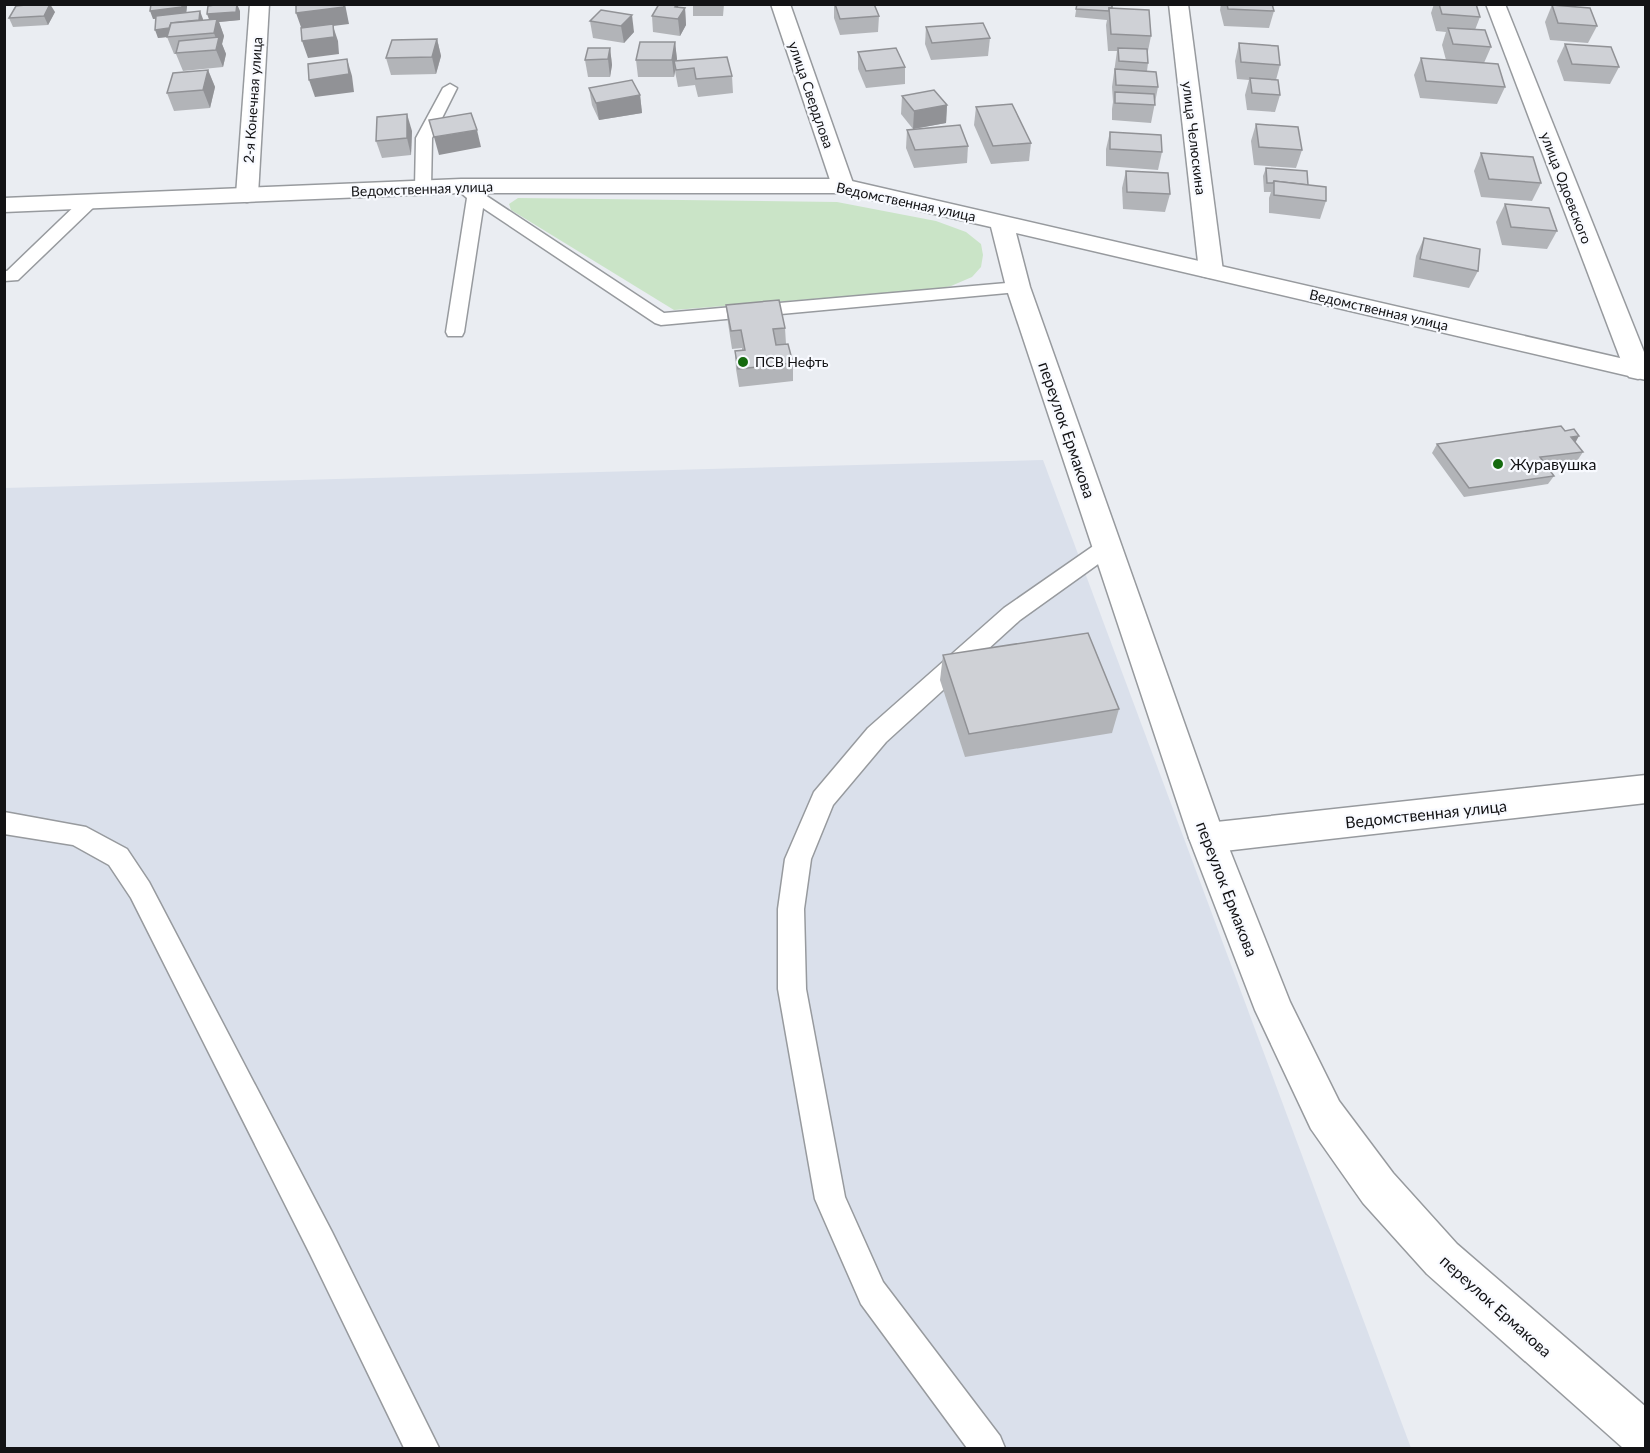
<svg xmlns="http://www.w3.org/2000/svg" width="1650" height="1453" viewBox="0 0 1650 1453" font-family="Lato,sans-serif">
<style>
.built{fill:#dae0eb}
.green{fill:#cae4c7}
.lines{fill:none;stroke-linecap:round;stroke-linejoin:round}
.lane-casing{stroke:#979a9e;stroke-width:3}
.street-casing{stroke:#979a9e;stroke-width:3}
.secondary-casing{stroke:#979a9e;stroke-width:3}
.lane{fill:#fff;fill-rule:evenodd}
.street{fill:#fff;fill-rule:evenodd}
.secondary{fill:#fff;fill-rule:evenodd}
.wall{fill:#b2b4b8}
.shaded-wall{fill:#919296}
.building{fill:#cfd1d6;stroke:#919296;stroke-width:1.5}
.poi-dot{fill:#156a0f;stroke:#f8faff;stroke-width:2}
.labels{text-anchor:middle;stroke-width:4.5;stroke-linejoin:round;paint-order:stroke}
.far-street-label{font-size:14px;fill:#131315;stroke:#f8faff}
.far-poi-label{font-size:14px;fill:#131315;stroke:#f8faff;text-anchor:start}
.street-label{font-size:16px;fill:#131315;stroke:#f8faff}
.poi-label{font-size:16px;fill:#131315;stroke:#f8faff;text-anchor:start}
</style>
<rect width="100%" height="100%" fill="#eaedf2"/>
<path class="built" d="M1043,460l368,988h-1406l-1,-960z"/>
<path class="green" d="M518,198l319,4 99,19 30,11 15,12 2,11 -2,12 -9,10 -21,9 -15,3 -262,21 -163,-100 -2,-6z"/>
<g class="lines">
<defs>
<g id="lane">
<path d="M450,84l7,4 -25,50 -1,50 -2,3h-12l-2,-3 1,-50 27,-50z"/>
<path d="M461,181l6,2 197,130 354,-31 6,1 3,4 -3,4 -6,1 -357,33 -6,-2 -172,-115 -19,124 -2,4h-14l-2,-4 21,-134 -14,-12z"/>
<path d="M90,196l6,1 2,4 -2,4 -78,75 -14,1v-10h3l77,-74z"/>
<path d="M1107,539l8,3 3,5 -3,5 -95,68 -134,122 -53,63 -22,54 -7,50 2,80 39,208 38,85 117,154 5,12h-38l-106,-144 -46,-105 -37,-210v-80l7,-50 29,-67 54,-64 136,-120 95,-66z"/>
<path d="M4,812l82,15 41,22 22,33 183,350 107,216h-35l-94,-194 -179,-356 -22,-33 -36,-20 -69,-11z"/>
</g>
<g id="street">
<path d="M250,4h19l-11,191 -3,5 -8,2 -8,-2 -3,-5z"/>
<path d="M771,4h19l64,182 -3,5 -8,2 -8,-2 -3,-5z"/>
<path d="M1169,4h19l35,267 -3,5 -9,2 -9,-2 -3,-5z"/>
<path d="M1486,4h19l141,353v20l-8,2 -9,-2 -4,-6z"/>
<path d="M1646,775v28l-439,50 -12,-4 -6,-11 6,-11 12,-4z"/>
</g>
<path id="secondary" d="M461,179h382l803,185v16l-630,-147 14,54 195,551 65,164 49,99 54,72 64,71 189,163v41h-23l-196,-174 -64,-71 -52,-74 -56,-119 -66,-172 -183,-551 -15,-60 -148,-34h-382l-457,19v-14z"/>
</defs>
<use href="#lane" class="lane-casing"/>
<use href="#street" class="street-casing"/>
<use href="#secondary" class="secondary-casing"/>
<use href="#lane" class="lane"/>
<use href="#street" class="street"/>
<use href="#secondary" class="secondary"/>
</g>
<g class="wall">
<path d="M678,4v4h7l1,17 -6,11 -27,-4 -1,-16z"/>
<path d="M693,4h31l-1,12h-30z"/>
<path d="M834,4h40l5,12 -1,16 -38,3 -6,-17z"/>
<path d="M1077,4l35,4 39,28 -3,15v12l-1,8 11,16 -7,36 -39,-3v-11l1,-7 -1,-15 5,-36h-9l-2,-26 1,-5 -32,-3z"/>
<path d="M1221,4h51l2,7 -5,17 -45,-2 -4,-16z"/>
<path d="M1434,4h42l4,13 -5,13 16,17 -7,16 21,24 -8,17 -77,-6 -6,-23 7,-17 25,2 -4,-15 4,-13 -10,-1 -5,-18z"/>
<path d="M1552,4h25l-1,3z"/>
<path d="M1552,5l45,21 -9,17 -38,-3 -5,-18z"/>
<path d="M187,6l-1,6 17,7v1h6l31,-9v9l-21,2 5,14 -2,8 4,10 -3,13 -40,4 -7,-17h-2l-7,-17 -9,1 -3,-19h-2z"/>
<path d="M601,10l33,22 -10,11 -31,-5 -3,-17z"/>
<path d="M55,12l-7,13 -35,2 -4,-9z"/>
<path d="M926,27l64,11 -2,18 -57,4 -6,-16z"/>
<path d="M437,39l4,17 -5,18 -45,1 -5,-17z"/>
<path d="M675,42l2,19 55,15 1,17 -35,4 -3,-12 -17,2 -3,-16 -1,6h-36l-2,-17z"/>
<path d="M1239,43l41,22 -4,15 4,15 -5,17 -28,-2 -2,-15 4,-15 -12,-1 -2,-18z"/>
<path d="M1565,44l54,23 -9,17 -46,-3 -7,-20z"/>
<path d="M610,48l2,17 -2,12h-22l-3,-17z"/>
<path d="M858,52l47,15v17l-39,4 -8,-19z"/>
<path d="M208,70l7,17 -5,21 -36,3 -7,-18z"/>
<path d="M589,88l51,7 2,18 -43,7 -7,-15z"/>
<path d="M902,96l45,9 -1,18 -33,6 -12,-15z"/>
<path d="M976,107l55,36 -2,18 -38,3 -17,-39z"/>
<path d="M1256,124l46,26 -6,18 -42,-3 -3,-24z"/>
<path d="M907,130l61,16 -1,17 -53,5 -8,-20z"/>
<path d="M412,131l-1,24 -29,3 -6,-17z"/>
<path d="M1110,132l52,20 -4,18 -52,-4v-17z"/>
<path d="M1481,153l60,30 -9,18 -51,-4 -7,-26z"/>
<path d="M1266,168l42,17 18,16 -6,18 -51,-6v-15l2,-6h-7l-1,-16z"/>
<path d="M1126,171l44,23 -5,18 -42,-3 -1,-21z"/>
<path d="M1505,204l52,27 -10,18 -45,-4 -6,-23z"/>
<path d="M1424,238l54,33 -9,17 -56,-11 3,-21z"/>
<path d="M726,305l59,23 1,16 7,19v18l-54,6 -3,-18 -1,-18 7,-1v-2l-10,1 -4,-26z"/>
<path d="M1575,443l8,9 -6,9 -31,4 8,11 -6,8 -84,13 -32,-44 5,-9z"/>
<path d="M943,655l176,54 -7,24 -147,24 -25,-77z"/>
</g>
<g class="shaded-wall">
<path d="M50,4l5,8 -7,13 -4,-9z"/>
<path d="M182,4h4l1,2 -1,10 -33,3 -3,-8z"/>
<path d="M237,4l3,7v9l-21,2 5,14 -2,8 4,10 -3,13 -7,-17 2,-6 -11,-30z"/>
<path d="M345,4l4,20 -16,2 5,15 1,13 -31,4 -6,-17v-11l-6,-17z"/>
<path d="M677,4h1l1,13 6,-9 1,17 -6,11 -2,-17 -3,-12z"/>
<path d="M200,11l3,8v14l-45,5 -3,-8z"/>
<path d="M632,15l2,17 -10,11 -3,-17z"/>
<path d="M437,39l4,17 -5,18 -4,-17z"/>
<path d="M675,42l2,17 -2,8 -1,-6 1,10 -1,6 -2,-17z"/>
<path d="M610,48l2,17 -2,12 -2,-18z"/>
<path d="M347,59l5,17 2,16 -39,5 -6,-17z"/>
<path d="M208,70l7,17 -5,21 -7,-18z"/>
<path d="M640,95l2,18 -43,7 -3,-17z"/>
<path d="M947,105l-1,18 -33,6 1,-18z"/>
<path d="M407,114l5,17 -1,24 -4,-17z"/>
<path d="M477,130l4,17 -42,8 -5,-18z"/>
<path d="M1579,436l-5,9 -3,-8z"/>
</g>
<g class="building">
<path d="M36,4h14l-6,12 -35,2 7,-12z"/>
<path d="M151,4h31v3l-32,4z"/>
<path d="M221,4h16l-1,8 -29,2 1,-8z"/>
<path d="M296,4h47l1,3 -48,6z"/>
<path d="M659,4h18l-2,3 10,1 -7,11 -26,-3z"/>
<path d="M835,4h39l5,12 -39,3z"/>
<path d="M1077,4h35v4h-3v3l-33,-2z"/>
<path d="M1227,4h45l2,7 -46,-2z"/>
<path d="M1439,4h37l4,13 -38,-3z"/>
<path d="M1552,5l38,3 7,18 -39,-3z"/>
<path d="M1109,8l40,2 2,26 -40,-2z"/>
<path d="M601,10l31,5 -11,11 -31,-5z"/>
<path d="M200,11l-1,9 -28,3 -2,5 -14,2 1,-14z"/>
<path d="M217,19l-3,14 -47,4 4,-14z"/>
<path d="M983,23l7,15 -58,5 -6,-16z"/>
<path d="M333,24l1,13 -32,4 -1,-13z"/>
<path d="M1448,28l37,2 6,17 -38,-3z"/>
<path d="M219,37l-3,13 -40,3 3,-12z"/>
<path d="M437,39l-5,18 -46,1 6,-18z"/>
<path d="M640,42h35l-3,18h-36z"/>
<path d="M1239,43l39,3 2,19 -39,-3z"/>
<path d="M1565,44l46,3 8,20 -47,-3z"/>
<path d="M588,48h22l-2,11 -23,1z"/>
<path d="M896,48l9,19 -39,4 -8,-19z"/>
<path d="M1118,48l29,1 1,14 -29,-2z"/>
<path d="M727,57l5,19 -36,3 -2,-11 -18,2 -2,-9z"/>
<path d="M1421,58l77,6 7,23 -79,-6z"/>
<path d="M347,59l2,15 -40,6 -1,-16z"/>
<path d="M1115,69l41,3 2,15 -42,-2z"/>
<path d="M208,70l-5,20 -36,3 6,-20z"/>
<path d="M1250,78l28,2 2,15 -28,-2z"/>
<path d="M632,80l8,15 -44,8 -7,-15z"/>
<path d="M934,90l13,15 -33,6 -12,-15z"/>
<path d="M1115,92l39,2 1,11 -40,-2z"/>
<path d="M1012,104l19,39 -38,3 -17,-39z"/>
<path d="M471,113l6,17 -43,7 -5,-17z"/>
<path d="M407,114v24l-31,3 1,-24z"/>
<path d="M1256,124l42,3 4,23 -43,-3z"/>
<path d="M960,125l8,21 -53,4 -8,-20z"/>
<path d="M1110,132l51,3 1,17 -52,-3z"/>
<path d="M1481,153l52,4 8,26 -52,-4z"/>
<path d="M1266,168l41,3 1,14 -34,-4 -1,2h-6z"/>
<path d="M1126,171l42,2 2,21 -43,-2z"/>
<path d="M1274,181l52,6v14l-52,-6z"/>
<path d="M1505,204l44,4 8,23 -46,-4z"/>
<path d="M1424,238l56,11 -2,22 -58,-12z"/>
<path d="M779,300l6,28 -12,1 3,16 12,-1 5,19 -55,6 -3,-18 10,-1 -4,-20 -10,1 -5,-26z"/>
<path d="M1561,426l4,5 9,-2 5,7 -8,1 12,15 -43,5 14,19 -85,12 -32,-44z"/>
<path d="M1088,633l31,76 -150,25 -26,-79z"/>
</g>
<g class="poi-dot">
<circle cx="743" cy="362" r="6"/>
<circle cx="1498" cy="464" r="6"/>
</g>
<g class="labels">
<g class="far-street-label">
<text transform="translate(811 95) rotate(71)" y="5">улица Свердлова</text>
<text transform="translate(253 100) rotate(-86)" y="5">2-я Конечная улица</text>
<text transform="translate(1194 138) rotate(83)" y="5">улица Челюскина</text>
<text transform="translate(1566 188) rotate(69)" y="5">улица Одоевского</text>
<text transform="translate(422 189) rotate(-2)" y="5">Ведомственная улица</text>
<text transform="translate(906 202) rotate(12)" y="5">Ведомственная улица</text>
<text transform="translate(1379 310) rotate(13)" y="5">Ведомственная улица</text>
</g>
<g class="far-poi-label">
<text x="755" y="367">ПСВ Нефть</text>
</g>
<g class="street-label">
<text transform="translate(1067 430) rotate(71)" y="6">переулок Ермакова</text>
<text transform="translate(1426 814) rotate(-6)" y="6">Ведомственная улица</text>
<text transform="translate(1227 889) rotate(69)" y="6">переулок Ермакова</text>
<text transform="translate(1496 1306) rotate(42)" y="6">переулок Ермакова</text>
</g>
<g class="poi-label">
<text x="1510" y="470">Журавушка</text>
</g>
</g>
<rect width="1650" height="1453" fill="none" stroke="#131315" stroke-width="12"/>
</svg>
